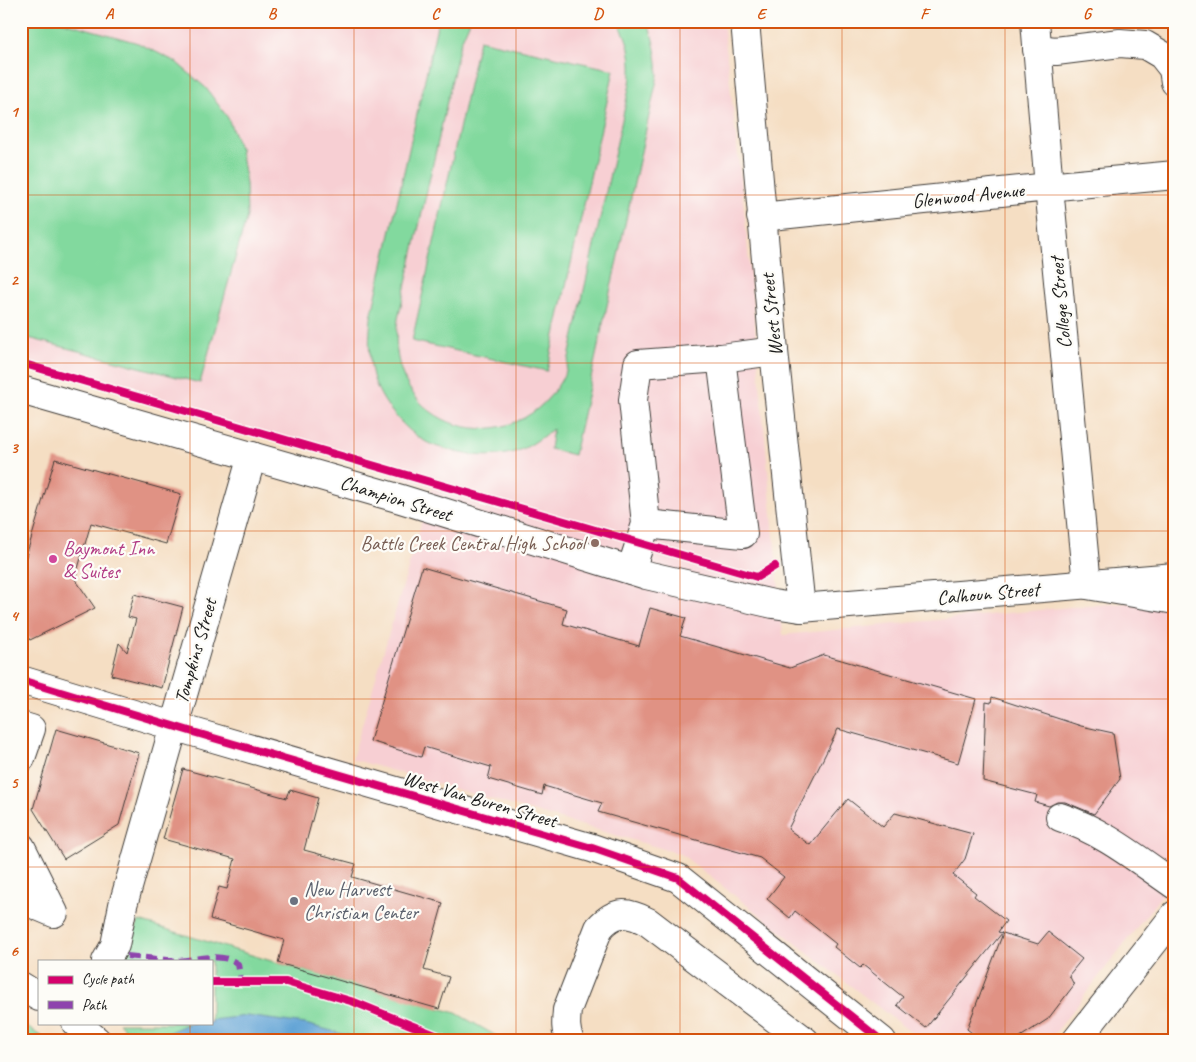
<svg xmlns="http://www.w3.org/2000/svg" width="1196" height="1062" viewBox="0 0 1196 1062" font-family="Caveat,sans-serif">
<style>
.built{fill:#f7cfd3}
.green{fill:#82d99e;stroke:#4f7a5d}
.water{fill:#61a3d5;stroke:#3e6078}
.building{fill:#e09284}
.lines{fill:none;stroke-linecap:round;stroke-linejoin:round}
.minor-casing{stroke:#3d3935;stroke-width:30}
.minor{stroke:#fff;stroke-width:28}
.quiet{stroke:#8e44ad;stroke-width:6;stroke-dasharray:12 6;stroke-linecap:butt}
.cycleway-casing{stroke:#fdfcf7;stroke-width:11}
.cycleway{stroke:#d6006c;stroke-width:8}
.grid{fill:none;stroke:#d4530e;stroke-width:1;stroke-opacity:0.55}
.education-dot{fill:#8d6e63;stroke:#fdfcf7;stroke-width:2}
.hotel-dot{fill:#d1479c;stroke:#fdfcf7;stroke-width:2}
.worship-dot{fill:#6b7280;stroke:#fdfcf7;stroke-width:2}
.labels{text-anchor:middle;stroke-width:4.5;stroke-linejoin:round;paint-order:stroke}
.street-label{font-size:20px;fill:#1c1c1c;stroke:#fdfcf7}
.education-label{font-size:20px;fill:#785e54;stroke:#fdfcf7;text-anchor:end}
.hotel-label{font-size:20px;fill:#b23c85;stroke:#fdfcf7;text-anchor:start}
.worship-label{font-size:20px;fill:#5b616d;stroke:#fdfcf7;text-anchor:start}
.neatline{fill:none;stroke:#d4530e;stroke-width:2}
.grid-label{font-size:16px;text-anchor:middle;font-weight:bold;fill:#d4530e}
</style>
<rect width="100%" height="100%" fill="#fdfcf7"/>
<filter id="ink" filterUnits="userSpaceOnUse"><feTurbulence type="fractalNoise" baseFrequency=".02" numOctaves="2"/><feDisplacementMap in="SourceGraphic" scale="10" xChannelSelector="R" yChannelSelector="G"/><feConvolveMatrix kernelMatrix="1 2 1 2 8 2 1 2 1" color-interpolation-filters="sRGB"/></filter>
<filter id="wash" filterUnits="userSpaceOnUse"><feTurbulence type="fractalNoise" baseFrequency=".0096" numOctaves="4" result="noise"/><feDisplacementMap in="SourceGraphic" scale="20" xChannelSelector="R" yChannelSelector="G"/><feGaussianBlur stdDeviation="1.12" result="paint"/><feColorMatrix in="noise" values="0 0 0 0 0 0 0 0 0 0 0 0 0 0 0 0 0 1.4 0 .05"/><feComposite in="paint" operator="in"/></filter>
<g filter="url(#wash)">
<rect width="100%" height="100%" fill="#f5dec3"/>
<path class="built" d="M21,21h702l22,198 38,416 298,-29 94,-6v278l-126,163h-127l-241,-187 -329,-95 80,-272 -411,-124z"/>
<g class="green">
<path d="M21,21h39l78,22 38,19 30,26 22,30 12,31 6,35 1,32 -47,167 -179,-47z"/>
<path d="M138,21h32l-2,9z"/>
<path d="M438,21h32l-10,23 -62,275c-19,112 121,153 168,52l64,-287c3,-22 0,-44 -13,-63h30c7,18 10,35 11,54l-84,380 -24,-6 3,-20c-11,8 -22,17 -35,22 -19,6 -38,6 -57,2 -11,-3 -23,-5 -33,-10 -24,-13 -48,-41 -55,-67 -5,-19 -4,-39 -2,-58z"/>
<path d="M479,40l135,30 -67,301 -135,-30z"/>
<path d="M139,921l139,42 178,50 49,28h-369l-17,-18h92v-62h-89z"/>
<path d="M21,1023l27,18h-27z"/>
</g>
<path class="water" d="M247,1016l58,8 65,17h-221l41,-18h21v-3z"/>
<g id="blocks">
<g class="building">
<path d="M55,459l126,35 -15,50 -75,-21 -16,56 20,29 -65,32 -9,-13v-54z"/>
<path d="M422,567l145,42 -4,15 76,22 11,-38 36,10 -6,18 110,32 34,-13 152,44 -18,64 -120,-34 -50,100 22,16 38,-46 35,28 12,-14 78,21 -8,25 -12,16 23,18 -2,3 32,25 -8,11 4,1 -76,95 -29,-23 6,-8 -40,-32 -3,3 -26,-21 2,-3 -41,-33 -5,7 -23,-19 17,-22 -24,-19 -162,-46 4,-9 -58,-17 -2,9 -54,-16 3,-12 -67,-20 -3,10 -51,-16z"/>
<path d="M134,594l49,13 -21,81 -51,-13 8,-32 8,9 9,-33 -8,-2z"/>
<path d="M992,697l89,29 32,7 7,46 -26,35 -29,-12h-8l-8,4 -14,-4 2,-7 -54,-14 3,-79 5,1z"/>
<path d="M56,729l83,24 -20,72 -55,34 -31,-50z"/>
<path d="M183,769l104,29 3,-8 28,8 -14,52 52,14 -4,13 91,26 -19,67 25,7 -10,32 -161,-46 6,-23 -74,-21 9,-32 8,2 8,-30 -72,-20z"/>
<path d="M1048,932l34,27 -13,16 5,10 -26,34 -34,22h-32l-15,-12 36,-96 35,11z"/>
</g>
</g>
</g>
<g filter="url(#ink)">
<use href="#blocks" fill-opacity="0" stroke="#3d3935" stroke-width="1"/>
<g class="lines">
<defs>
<g id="minor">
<path d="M745,21l29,330 27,257"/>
<path d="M1035,21l14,166 38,398 88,15"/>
<path d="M1037,49l19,2 64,-8 25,2 17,10 11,14 2,13"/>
<path d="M761,217l307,-32 107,-10"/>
<path d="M21,390l380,109 245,76 127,29 28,4 374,-31"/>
<path d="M646,524l97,10 -22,-176"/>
<path d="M631,570l15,-46 -13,-124 5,-36 83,-6 53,-7"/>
<path d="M21,680l172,52 399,116 86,30 204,163"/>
<path d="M21,726l10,3 -10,29"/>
<path d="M1060,817c43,14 77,42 115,68"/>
<path d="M21,847l33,66 -33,-14"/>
<path d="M106,961l9,-16 8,-40 51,-179 78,-270"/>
<path d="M21,986l18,11"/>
<path d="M76,1023l21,18"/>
<path d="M570,1041c-5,-10 -4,-20 -3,-31l32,-82c16,-18 28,-17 49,-6l157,119"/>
<path d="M1076,1041l99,-126"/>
</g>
</defs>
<use href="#minor" class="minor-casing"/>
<use href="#minor" class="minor"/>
<g class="quiet">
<path d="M127,956l50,5"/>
<path d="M179,961c19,-2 43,-9 59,3l3,18"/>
</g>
<defs>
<g id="cycleway">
<path d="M21,363l736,214 18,-11"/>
<path d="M21,680l172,52 399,116 86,30 204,163"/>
<path d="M211,982h75l68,20 96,39"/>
</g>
</defs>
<use href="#cycleway" class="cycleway-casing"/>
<use href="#cycleway" class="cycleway"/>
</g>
</g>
<path class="grid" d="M190,21v940M354,21v1020M516,21v1020M680,21v1020M842,21v1020M1005,21v1020M21,195h1154M21,363h1154M21,531h1154M21,699h1154M21,867h1154M190,1023v18"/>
<circle class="education-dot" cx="595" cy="543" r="5"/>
<circle class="hotel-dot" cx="53" cy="559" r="5"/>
<circle class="worship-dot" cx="294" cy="901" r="5"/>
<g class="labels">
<g class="street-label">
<text transform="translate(968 195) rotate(-6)" y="7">Glenwood Avenue</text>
<text transform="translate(1060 303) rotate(-95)" y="7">College Street</text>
<text transform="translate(771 315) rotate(-96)" y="7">West Street</text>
<text transform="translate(396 498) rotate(17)" y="7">Champion Street</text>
<text transform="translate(988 593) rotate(-5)" y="7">Calhoun Street</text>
<text transform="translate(195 651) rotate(-74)" y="7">Tompkins Street</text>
<text transform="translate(480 799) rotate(16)" y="7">West Van Buren Street</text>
</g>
<g class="education-label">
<text x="585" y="550">Battle Creek Central High School</text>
</g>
<g class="hotel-label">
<text x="63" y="555">Baymont Inn<tspan x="63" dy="23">&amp; Suites</tspan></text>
</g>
<g class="worship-label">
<text x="304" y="896">New Harvest<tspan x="304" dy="23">Christian Center</tspan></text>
</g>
</g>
<rect width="1196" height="1062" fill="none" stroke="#fdfcf7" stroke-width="55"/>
<rect x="38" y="960" width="175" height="65" fill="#fdfcf7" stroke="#a3a29f"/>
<rect x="48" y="976" width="25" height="8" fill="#d6006c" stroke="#a3a29f"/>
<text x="82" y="984" font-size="15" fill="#1c1c1c">Cycle path</text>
<rect x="48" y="1001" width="25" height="8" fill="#8e44ad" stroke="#a3a29f"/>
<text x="82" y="1010" font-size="15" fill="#1c1c1c">Path</text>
<rect x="28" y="28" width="1140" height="1006" class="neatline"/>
<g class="grid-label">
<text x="109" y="19">A</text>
<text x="272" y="19">B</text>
<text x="435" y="19">C</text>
<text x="598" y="19">D</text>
<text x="761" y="19">E</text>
<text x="924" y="19">F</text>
<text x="1087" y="19">G</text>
<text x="14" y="117">1</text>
<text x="14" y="285">2</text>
<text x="14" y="453">3</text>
<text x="14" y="621">4</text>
<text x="14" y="788">5</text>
<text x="14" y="956">6</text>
</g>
</svg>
